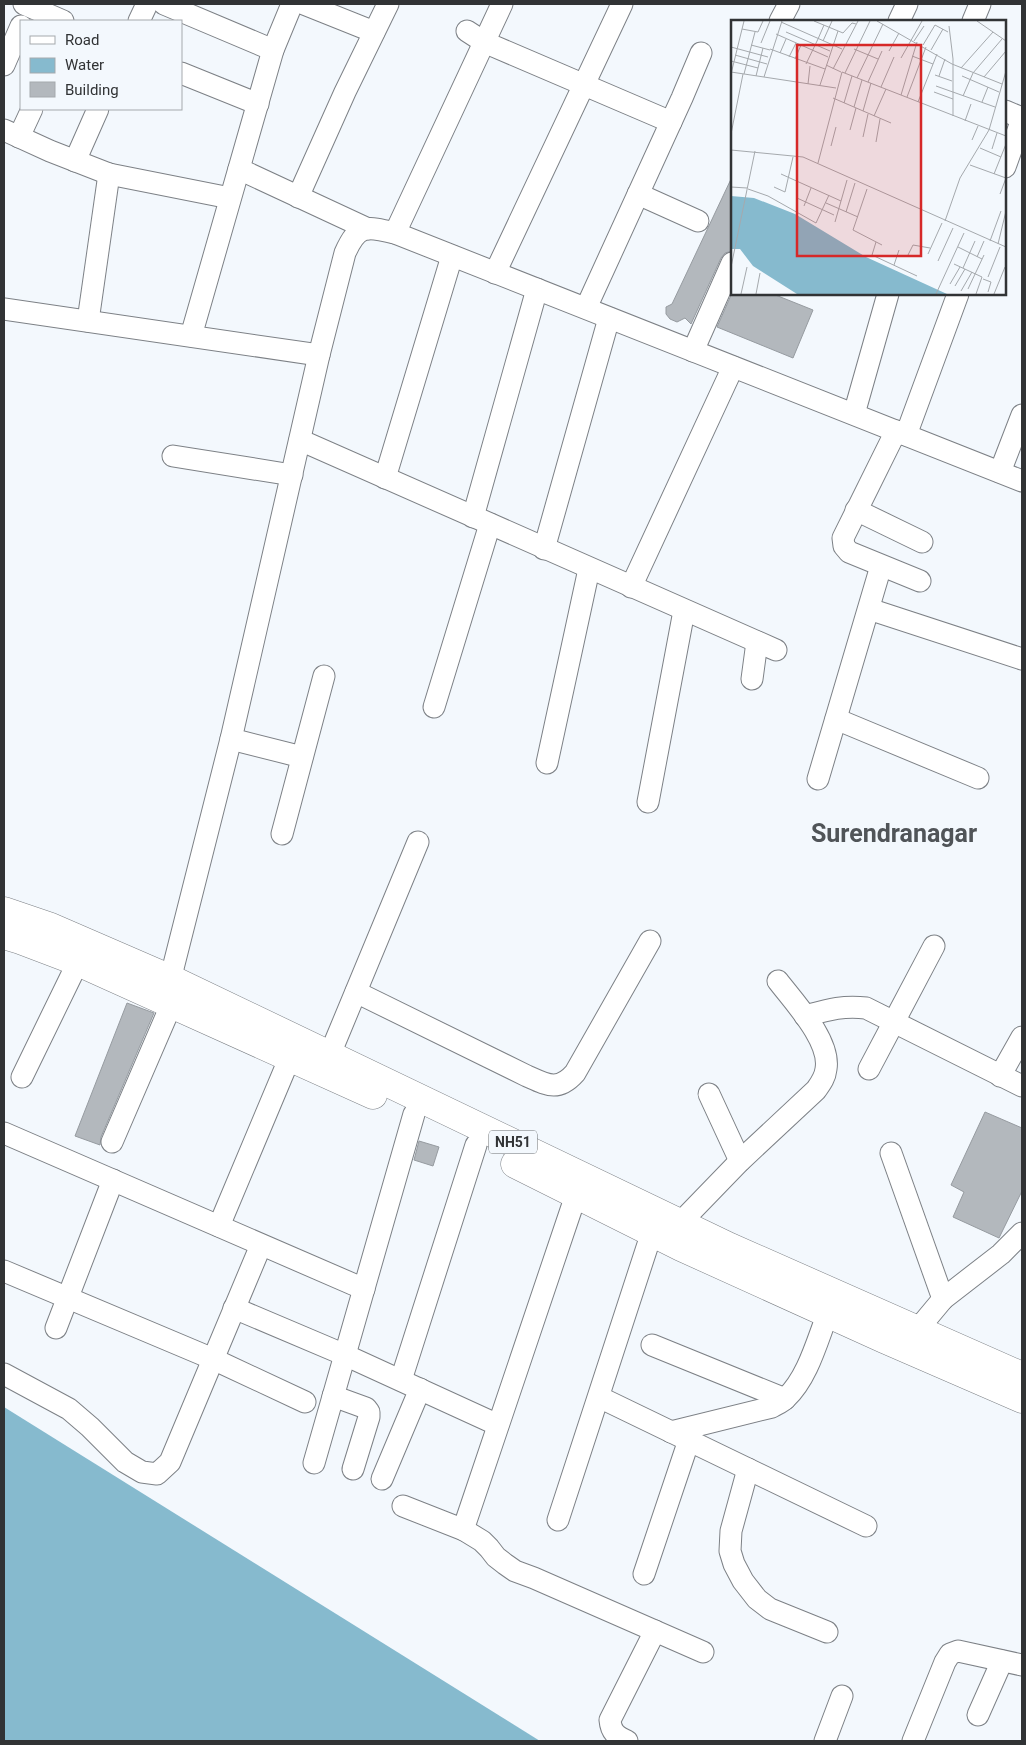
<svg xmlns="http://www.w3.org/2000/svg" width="1026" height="1745" viewBox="0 0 1026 1745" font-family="Roboto,sans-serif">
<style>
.water{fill:#86bace}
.building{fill:#b3b8bd;stroke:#969ba0}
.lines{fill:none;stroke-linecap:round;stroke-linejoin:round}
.minor-casing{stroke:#7d8186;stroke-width:23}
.highway-casing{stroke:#7d8186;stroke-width:29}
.minor{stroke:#fff;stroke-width:21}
.highway{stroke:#fff;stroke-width:28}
.labels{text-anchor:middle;stroke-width:5;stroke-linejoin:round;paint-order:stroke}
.shield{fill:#f3f8fd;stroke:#6b6e71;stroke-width:1}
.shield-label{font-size:14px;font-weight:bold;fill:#313335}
.town-label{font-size:25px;font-weight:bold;fill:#505458;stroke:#f3f8fd}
.inset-road{fill:none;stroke:#a5a9ad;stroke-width:1}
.view{fill:#d62828;fill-opacity:0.15;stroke:#d62828;stroke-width:2.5}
.inset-edge{fill:none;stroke:#313335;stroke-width:2.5}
</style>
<rect width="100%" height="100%" fill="#f3f8fd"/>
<path class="water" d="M4,1407l536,334h-536z"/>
<g class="building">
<path d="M732,177v74l-7,2 -4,5 -30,66 -6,-6 -8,4 -7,-3 -4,-5v-7l6,-3z"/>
<path d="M732,293l41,1 40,16 -20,48 -76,-31z"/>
<path d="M127,1003l27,10 -53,124 -1,8 -25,-9z"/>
<path d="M985,1112l37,16v63l-23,47 -46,-21 11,-25 -13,-7z"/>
<path d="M419,1141l20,6 -6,19 -19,-6z"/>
</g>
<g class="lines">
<defs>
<g id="minor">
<path d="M24,4l39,17"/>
<path d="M164,4l109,46"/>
<path d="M304,4l70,28"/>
<path d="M139,21l8,-17"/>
<path d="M780,21l9,-17"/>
<path d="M899,21l8,-17"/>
<path d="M973,21l7,-17"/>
<path d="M467,31l17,11 187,80"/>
<path d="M4,65l17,-39"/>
<path d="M181,73l77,31"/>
<path d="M1005,111l17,7"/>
<path d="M4,130l46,21 59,23 121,24"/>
<path d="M19,137l13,-28"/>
<path d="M75,161l23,-52"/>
<path d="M1005,167l17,-48"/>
<path d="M239,169l129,60"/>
<path d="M638,194l60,27"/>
<path d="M298,197l47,-105 43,-88"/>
<path d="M395,233l107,-229"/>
<path d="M495,273l127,-269"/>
<path d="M586,308l96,-210 19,-45"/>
<path d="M4,309l315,46"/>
<path d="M88,321l21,-147"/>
<path d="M191,336l82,-286 19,-46"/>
<path d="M693,351l39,-88"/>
<path d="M854,414l34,-120"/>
<path d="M896,431l-53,107 1,8 5,6 71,29"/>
<path d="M906,435l52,-141"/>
<path d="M300,440l476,210"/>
<path d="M173,456l119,19"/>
<path d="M1000,472l22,-57"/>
<path d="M385,478l67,-222"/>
<path d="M856,510l66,32"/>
<path d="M473,517l64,-228"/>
<path d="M544,549l65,-231"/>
<path d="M631,587l102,-220"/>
<path d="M869,609l153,50"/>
<path d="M752,679l5,-37"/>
<path d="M434,707l56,-183"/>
<path d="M836,719l142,59"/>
<path d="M231,739l71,18"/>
<path d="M547,763l42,-194"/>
<path d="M818,779l63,-213"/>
<path d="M648,802l36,-191"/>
<path d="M282,834l42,-158"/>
<path d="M167,992l64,-253 88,-384 26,-102c13,-29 21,-27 50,-20l627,248"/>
<path d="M356,992l171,84c20,9 31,16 48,-3l75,-132"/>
<path d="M805,1016c22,-6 38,-11 61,-8l156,78"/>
<path d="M330,1054l88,-212"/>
<path d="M869,1069l65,-123"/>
<path d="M1000,1076l22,-39"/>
<path d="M22,1077l56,-115"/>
<path d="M709,1094l31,67"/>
<path d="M4,1133l360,156"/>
<path d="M112,1142l60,-139"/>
<path d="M891,1153l52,146"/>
<path d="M576,1195l-111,329 -1,6 18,11 7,7 7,9 9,7 10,7 19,7 169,74"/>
<path d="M680,1223l60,-62 76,-71c5,-7 9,-12 10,-21 5,-28 -32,-67 -48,-88"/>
<path d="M219,1226l71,-169"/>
<path d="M4,1271l209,88 92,43"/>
<path d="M234,1308l111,47 153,70"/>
<path d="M56,1328l57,-148"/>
<path d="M918,1329l25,-30 58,-45 21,-21"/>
<path d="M652,1345l133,54"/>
<path d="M4,1374l65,35 21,18 35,35 17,10 15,2 13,-12 91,-217"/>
<path d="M401,1380l75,-235"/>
<path d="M333,1396l33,12 3,4v5l-16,52"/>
<path d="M599,1397l267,129"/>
<path d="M671,1432l101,-25c5,-3 10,-5 14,-9 22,-21 31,-57 42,-85"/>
<path d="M314,1463l100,-349"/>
<path d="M748,1469l-17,62 -1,20 4,13 9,17 14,18 13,10 57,23"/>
<path d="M382,1479l38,-90"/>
<path d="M403,1506l61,24"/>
<path d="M558,1520l94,-288 8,-13"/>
<path d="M644,1574l45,-134"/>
<path d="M978,1715l24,-54"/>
<path d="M627,1741c-11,-5 -16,-9 -17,-21l45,-89"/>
<path d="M825,1741l17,-45"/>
<path d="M913,1741l32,-79 5,-8 8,-3 64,14"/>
</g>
<g id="highway">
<path d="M4,911l47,16 120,52 559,268 292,129"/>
<path d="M4,935l16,5 58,22 295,133"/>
<path d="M515,1164l166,83 203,92 138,60"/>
</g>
</defs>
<use href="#minor" class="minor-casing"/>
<use href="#highway" class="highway-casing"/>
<use href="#minor" class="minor"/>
<use href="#highway" class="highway"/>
</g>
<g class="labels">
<rect class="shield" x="489" y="1130.5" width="48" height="23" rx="4"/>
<g class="shield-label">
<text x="513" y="1147">NH51</text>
</g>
<g class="town-label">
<text x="894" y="842">Surendranagar</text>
</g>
</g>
<g transform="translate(731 20)">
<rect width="275" height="275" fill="#f3f8fd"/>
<path d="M0,176l23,2 41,16 71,43 81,37h-150l-44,-28 -13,-17h-9z" fill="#86bace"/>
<path class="inset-road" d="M83,1l29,12 9,-10 4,1M146,1l75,43 50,20M246,1l29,20M50,2l61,27M218,6l4,33v57M11,9l16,3 5,-11M55,12l44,19M45,14l52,23M87,19l6,-14M92,21l9,-20M183,21l10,-15M30,23l9,-22M20,25l19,5M192,25l12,-20 13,7M0,27l37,10M39,29l55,20M123,29l24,10M200,30l12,-21M158,31l10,-18M49,33l6,-14M4,35l32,9M181,36l21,8M58,37l7,-14M170,38l21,-37M64,39l6,-14M0,41l27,7M75,44l12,-25M95,45l15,7M230,48l32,-36M102,49l25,-48M0,52l105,16M114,53l25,-52M0,54l13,-53M13,54l11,-42M204,55l17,6M25,56l7,-28M208,56l6,-17M231,56l37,16M33,57l18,-56M253,57l22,-26M126,58l26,-54M137,62l14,-31M77,64l2,-18M89,65l18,-54M205,66l59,21M150,67l13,-30M203,72l19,7M170,75l16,-53M232,76l10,-23 29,-34M176,77l19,-50M102,78l58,25M187,82l19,-48M251,82l6,-15M113,83l8,-27M123,87l8,-27M132,91l8,-28M143,96l12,-27M234,101l6,-17M119,110l6,-22M0,114l12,-60M132,117l5,-23M241,120l6,-14M145,122l4,-23M100,126l5,-19M249,128l21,9M261,129l5,-16M0,130l72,7 203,90M87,143l24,-91 164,64M239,145l36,13M50,154l60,27M263,154l12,-30M0,167l16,1M43,167l11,5 8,-35M17,169l20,7 48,27 13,-28M136,169l-14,41 29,15M269,174l6,-16M66,178l37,17M95,183l32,14M73,186l7,-18M115,192l9,-29M214,201l15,-43 29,-48 17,-59M104,202l12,-42M259,221l11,-30M145,222l-4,13 45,21M267,224l8,-33M227,227l24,12M197,234l14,-31M176,237l6,-12 17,3M246,237l7,-16M207,241l15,-33M223,244l28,13 -6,17M163,245l5,-15M0,247l24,-116M232,248l12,-27M257,257l12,-30M252,259l8,3 -3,10M219,264l10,-17M224,266l10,-17M237,269l16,-34M230,271l11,-19M10,274l6,-27M25,274l4,-21M205,274l28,-61M263,274l11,-27"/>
<path class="view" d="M66,25h124v211h-124z"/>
<rect width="275" height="275" class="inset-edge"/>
</g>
<rect width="1026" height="1745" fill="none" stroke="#313335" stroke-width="10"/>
<rect x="20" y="20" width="162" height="90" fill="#f3f8fd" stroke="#a5a9ad"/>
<rect x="30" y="36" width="25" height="8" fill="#ffffff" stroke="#a5a9ad"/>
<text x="65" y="45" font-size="15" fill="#313335">Road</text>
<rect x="30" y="58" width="25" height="15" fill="#86bace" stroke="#a5a9ad"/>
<text x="65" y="70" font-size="15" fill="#313335">Water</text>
<rect x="30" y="82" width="25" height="15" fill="#b3b8bd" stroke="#a5a9ad"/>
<text x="65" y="95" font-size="15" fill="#313335">Building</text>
</svg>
